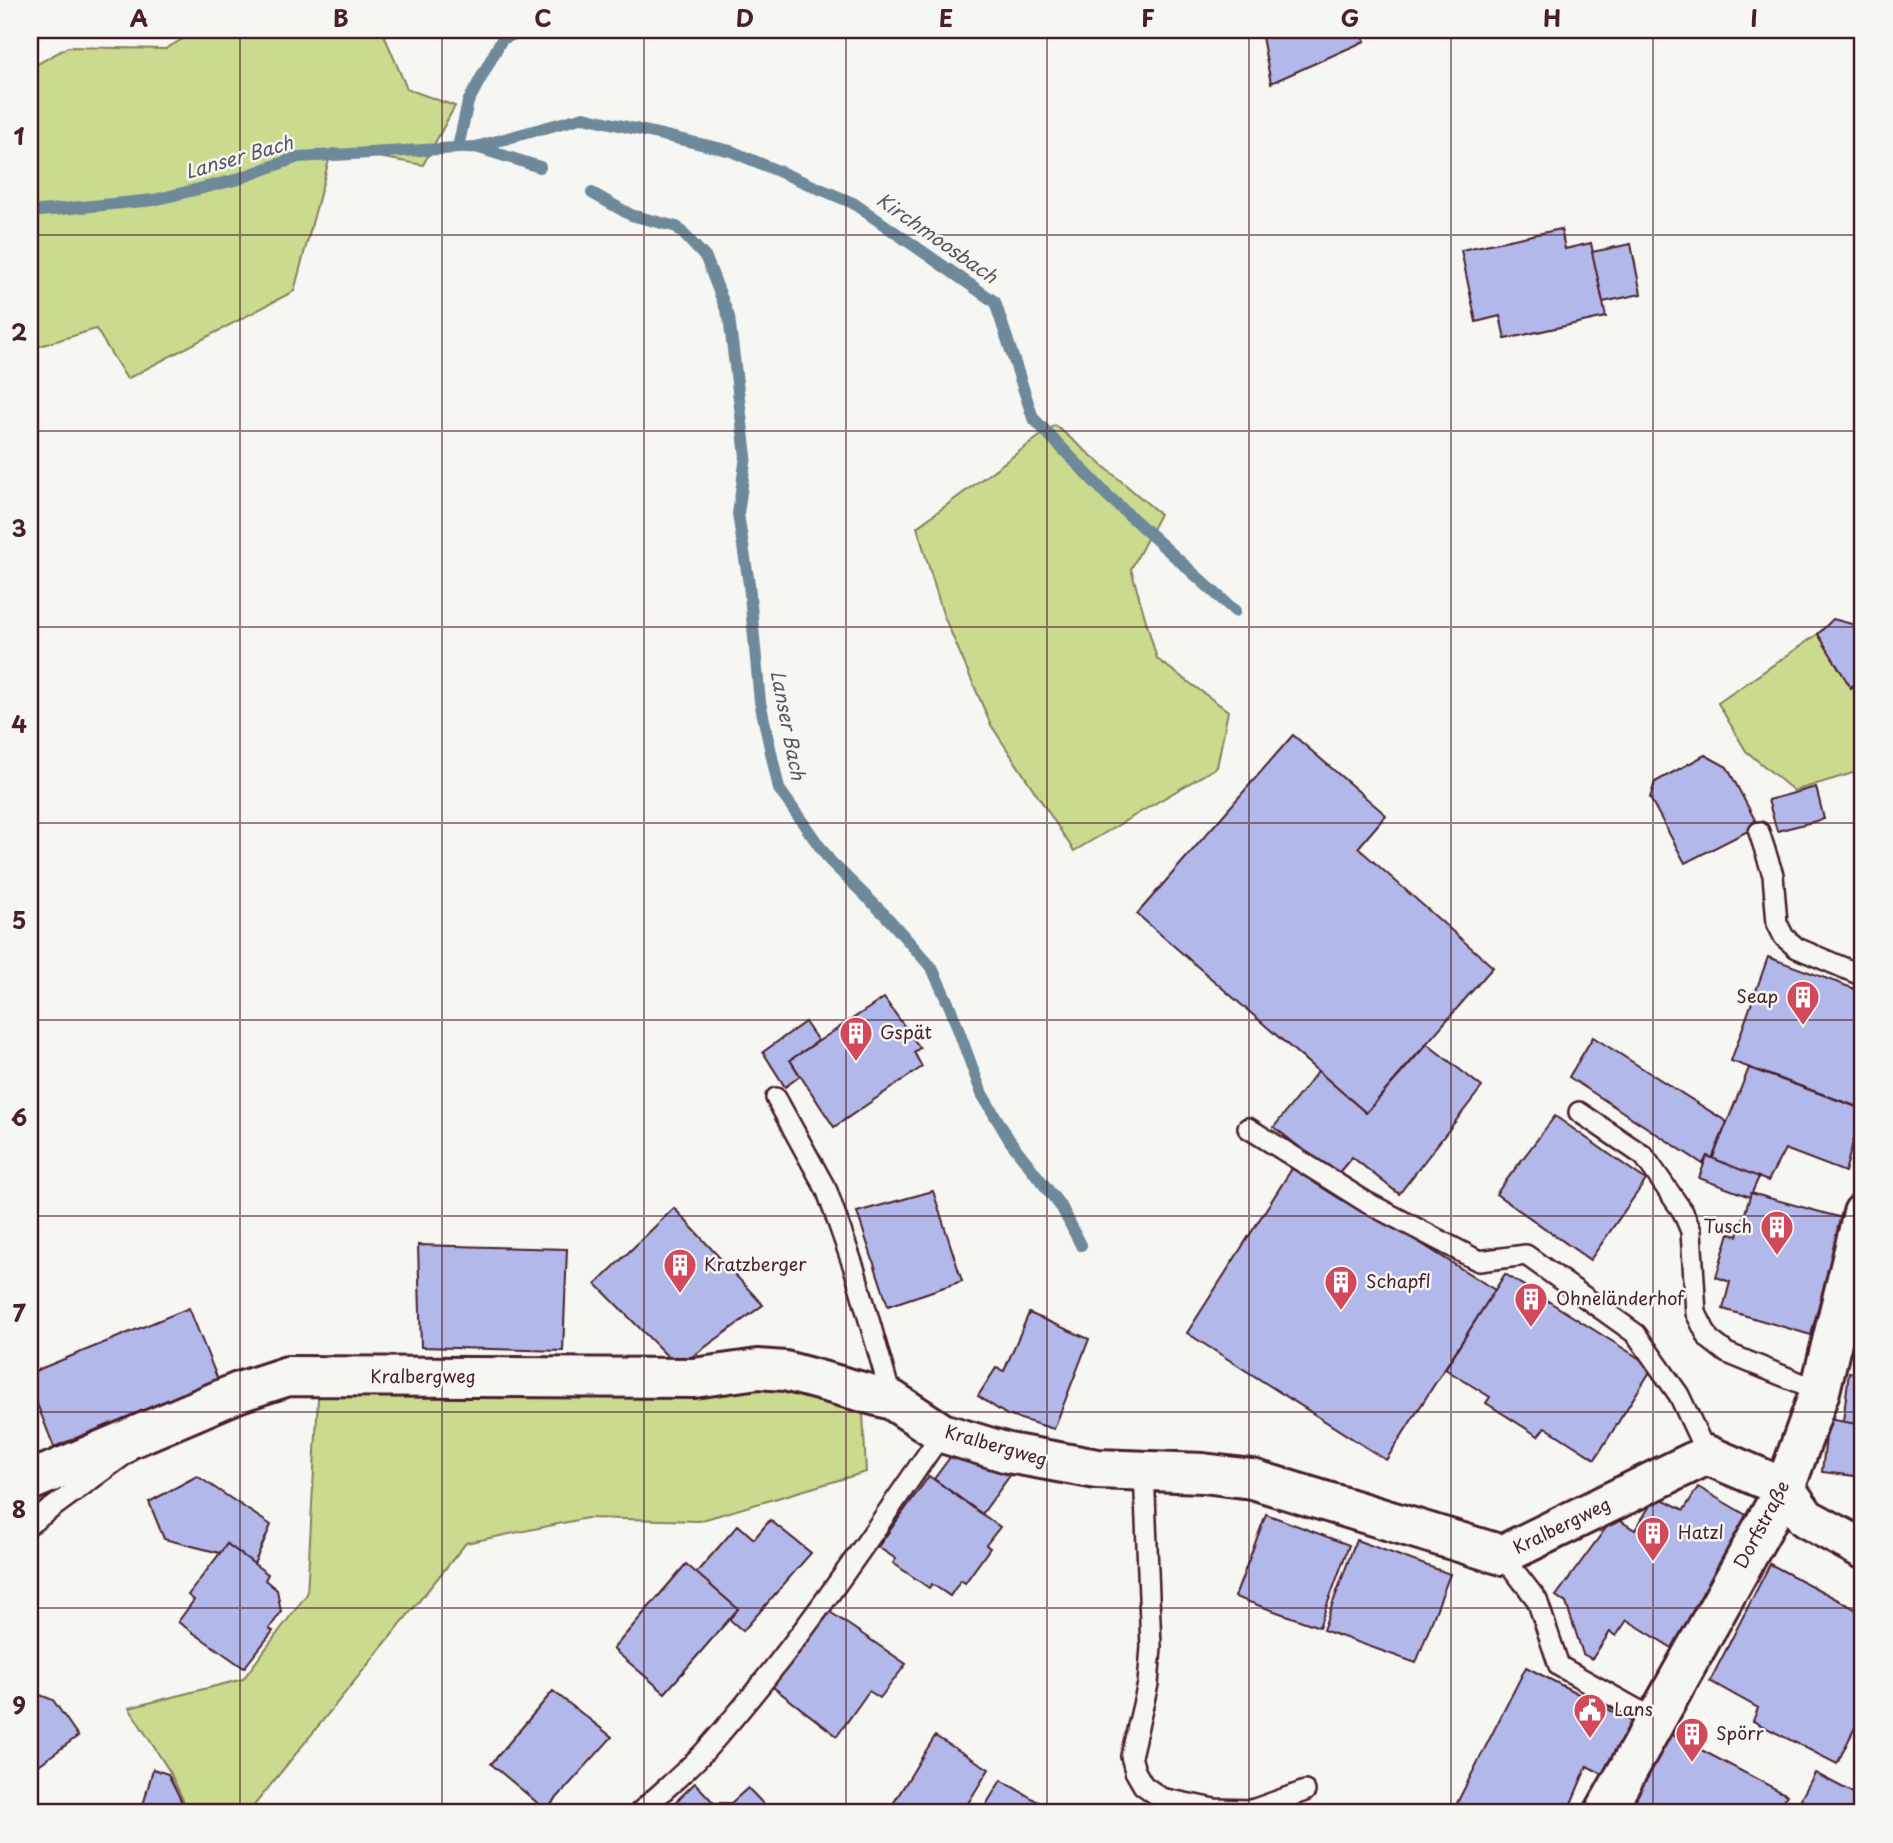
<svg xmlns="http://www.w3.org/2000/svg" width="1893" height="1843" viewBox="0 0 1893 1843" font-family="'Playpen Sans',sans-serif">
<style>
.green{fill:#cadb8f;stroke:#8a7d5d;stroke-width:2}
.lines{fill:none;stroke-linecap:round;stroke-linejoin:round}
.stream{stroke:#6d899a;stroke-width:12}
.building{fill:#b2b9ea;stroke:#4a1f2b;stroke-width:2}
.service-casing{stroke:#4a1f2b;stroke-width:24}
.minor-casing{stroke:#4a1f2b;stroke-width:44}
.secondary-casing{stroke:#4a1f2b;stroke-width:44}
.service{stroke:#f6f6f2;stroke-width:19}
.minor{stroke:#f6f6f2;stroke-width:38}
.secondary{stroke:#f6f6f2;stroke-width:38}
.grid{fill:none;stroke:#4a1f2b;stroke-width:2;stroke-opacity:0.55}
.labels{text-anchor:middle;stroke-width:5;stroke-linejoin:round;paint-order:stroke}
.poi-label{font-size:18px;fill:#4a1f2b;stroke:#f6f6f2;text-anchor:start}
.street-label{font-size:18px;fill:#4a1f2b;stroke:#f6f6f2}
.water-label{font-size:19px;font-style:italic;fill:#5b5462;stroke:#f6f6f2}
.neatline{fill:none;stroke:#4a1f2b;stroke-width:2.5}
.grid-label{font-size:23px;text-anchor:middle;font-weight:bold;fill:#4a1f2b}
</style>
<rect width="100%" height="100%" fill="#f6f6f2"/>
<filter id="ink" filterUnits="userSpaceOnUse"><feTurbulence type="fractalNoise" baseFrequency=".0143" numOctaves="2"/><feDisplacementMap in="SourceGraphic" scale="14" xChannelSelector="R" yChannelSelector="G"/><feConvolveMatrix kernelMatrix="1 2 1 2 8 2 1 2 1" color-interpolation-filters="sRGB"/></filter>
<g filter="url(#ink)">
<g class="green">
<path d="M211,30h171l25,59 48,17 -32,59 -91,-16 -38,142 -167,88 -31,-50 -66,20v-281l38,-21 97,2 23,-13z"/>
<path d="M1055,425l105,89 -29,55 26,90 71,52 -11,56 -143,84 -83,-126 -48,-111 -26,-87z"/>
<path d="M1818,634l33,53 12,-15v98l-69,21 -48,-40 -28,-48z"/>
<path d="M319,1381l440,3 104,30 3,58 -167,49 -112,-3 -121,25 -218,270h-67l3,-11 -14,-30 -41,-64 114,-29 64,-85z"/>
</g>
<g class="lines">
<g class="stream">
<path d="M458,147l10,-45 34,-63 23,-9"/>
<path d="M476,147l108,-30 147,34 122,52 142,99 38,116 75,78 127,115"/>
<path d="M592,193l39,22 46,12 29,31 23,59 17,139 -8,58 11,70 11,118 19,87 51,72 56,55 46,52 18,39 32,87 28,47 52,67 19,37"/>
<path d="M30,212l124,-12 81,-20 63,-23 178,-10 64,20"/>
</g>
</g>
<g class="building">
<path d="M1277,30h83l5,11 -94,42 -9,-46z"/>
<path d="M1561,229l4,20 26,-6 15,74 -101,22 -5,-23 -24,6 -15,-72z"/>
<path d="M1631,244l10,50 -38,8 -11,-50z"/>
<path d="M1833,619l30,8v45l-12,16 -33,-54z"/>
<path d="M1293,735l93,80 -28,33 135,119 -127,146 -229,-199z"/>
<path d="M1705,755l22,12 28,53 -5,10 -65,33 -35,-65 5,-16z"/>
<path d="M1816,787l8,32 -47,12 -9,-31z"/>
<path d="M1768,957l95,35v98l-5,17 -127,-46z"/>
<path d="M884,998l36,50 -6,4 8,15 -88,60 -44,-67z"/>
<path d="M805,1022l13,19 -28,19 10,16 -15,11 -22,-35z"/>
<path d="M1593,1037l134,85 -15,37 -5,-3 -4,8 -134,-87z"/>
<path d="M1427,1044l55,43 -83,107 -47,-37 -16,19 -62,-49 44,-56 48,42z"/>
<path d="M1749,1068l113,41 -17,63 -60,-23 -17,32 -56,-21z"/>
<path d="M1555,1116l91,64 -56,80 -94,-66z"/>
<path d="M1707,1156l52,21 -9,20 -51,-19z"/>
<path d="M1295,1164l200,126 -109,170 -199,-127z"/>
<path d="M933,1191l29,90 -74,25 -31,-94z"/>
<path d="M1751,1193l91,25 -31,117 -88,-26 7,-27 -14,-5 13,-44 9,3z"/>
<path d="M674,1208l89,97 -85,62 -82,-83z"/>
<path d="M418,1245l149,4 -4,102 -142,-4z"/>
<path d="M1505,1274l148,93 -58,92 -50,-32 -7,9 -52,-33 4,-6 -45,-28z"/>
<path d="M189,1308l29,72 -164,67 -24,-61v-13z"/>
<path d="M1029,1313l60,26 -35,90 -47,-14 -29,-19 18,-28 8,3z"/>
<path d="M1849,1372l14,2v51l-20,-3z"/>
<path d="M1828,1419l35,6v52l-41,-5z"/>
<path d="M951,1456l63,14 -32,44 -48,-35z"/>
<path d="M197,1476l74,49 -17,39 -27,-20 -7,9 -56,-14 -15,-37z"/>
<path d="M929,1476l71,51 -14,18 4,3 -25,35 -4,-3 -11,16 -18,-12 -3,4 -36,-25 3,-4 -18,-12z"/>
<path d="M1698,1487l55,32 -79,130 -47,-29 -11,16 -6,-4 -18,27 -9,-5 -17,-51 -10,-7 58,-79 21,13 21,-34 28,14z"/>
<path d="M1266,1514l83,31 -30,82 -84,-30z"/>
<path d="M770,1520l41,33 -68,78 -14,-12 9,-10 -42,-36 42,-48 16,14z"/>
<path d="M1356,1540l94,34 -34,89 -93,-33z"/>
<path d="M227,1544l41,30 -3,6 12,10 4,22 -12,17 4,2 -29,37 -66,-46 16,-22 -6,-5z"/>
<path d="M686,1564l52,45 -73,84 -52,-44z"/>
<path d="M1770,1564l93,49v98l-26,53 -84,-43 5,-13 -48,-27z"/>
<path d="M830,1612l76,52 -26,34 -11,-7 -32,45 -68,-52z"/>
<path d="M1526,1667l111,57 -27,54 -23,-12 -20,47h-90l-20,-10z"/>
<path d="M30,1691l23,9 25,36 -42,31 -6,-1z"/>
<path d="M553,1691l59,46 -66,73 -55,-46z"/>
<path d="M1671,1734l116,61 -10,18h-130l-16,-8z"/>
<path d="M935,1736l54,33 -27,44h-53l-16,-9z"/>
<path d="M153,1769l15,5 14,28 -3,11h-38z"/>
<path d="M1815,1773l48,25v15h-58l-9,-5z"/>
<path d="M1001,1780l56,33h-76z"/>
<path d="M695,1783l19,20h17l17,-15 24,25h-108z"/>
</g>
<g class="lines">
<defs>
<g id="service">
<path d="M1759,832l14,43 4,48 7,14 13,11 66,28"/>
<path d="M776,1098l51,93 28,80 37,129"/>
<path d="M1579,1112l65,44 39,56 8,19 5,82 13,26 18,14 93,38"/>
<path d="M1248,1128l118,74 113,59 47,-6 110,79 43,61 28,60"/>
<path d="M1144,1470l7,177 -3,37 -17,72 4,15 8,14 18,13 53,11 38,1 53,-19"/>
<path d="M30,1524l97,-71"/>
<path d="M1502,1555l35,45 22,66 95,53"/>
<path d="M639,1813c22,-21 46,-40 66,-62 88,-99 162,-209 237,-318"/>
</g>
<path id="minor" d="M30,1481l209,-89 49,-16 406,2 64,-9 27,2 107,29 50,33 66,20 89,16 106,4 49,6 250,76 205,-100 78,33 21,30 57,31"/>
<path id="secondary" d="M1604,1813l181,-325 35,-97 43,-178"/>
</defs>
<use href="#service" class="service-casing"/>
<use href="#minor" class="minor-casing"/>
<use href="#secondary" class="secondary-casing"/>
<use href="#service" class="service"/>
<use href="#minor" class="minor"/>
<use href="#secondary" class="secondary"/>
</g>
</g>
<path class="grid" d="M240,30v1783M442,30v1783M644,30v1783M846,30v1783M1047,30v1783M1249,30v1783M1451,30v1783M1653,30v1783M30,235h1833M30,431h1833M30,627h1833M30,823h1833M30,1020h1833M30,1216h1833M30,1412h1833M30,1608h1833"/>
<defs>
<symbol id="building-pin" viewBox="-11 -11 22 30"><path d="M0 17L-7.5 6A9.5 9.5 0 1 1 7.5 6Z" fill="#d1495b" stroke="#f6f6f2"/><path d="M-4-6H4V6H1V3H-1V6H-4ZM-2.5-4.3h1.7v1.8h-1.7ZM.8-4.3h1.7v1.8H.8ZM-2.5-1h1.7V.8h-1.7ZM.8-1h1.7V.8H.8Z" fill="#fff"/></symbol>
<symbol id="civic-pin" viewBox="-11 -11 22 30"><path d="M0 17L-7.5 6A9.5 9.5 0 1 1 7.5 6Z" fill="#d1495b" stroke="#f6f6f2"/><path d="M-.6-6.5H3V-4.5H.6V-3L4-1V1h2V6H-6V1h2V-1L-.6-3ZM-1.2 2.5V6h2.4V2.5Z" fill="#fff"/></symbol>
</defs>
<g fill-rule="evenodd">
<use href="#building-pin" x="1784" y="978" width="38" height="52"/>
<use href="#building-pin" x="837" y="1014" width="38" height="52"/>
<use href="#building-pin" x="1758" y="1208" width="38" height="52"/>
<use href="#building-pin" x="661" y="1246" width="38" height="52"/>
<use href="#building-pin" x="1322" y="1263" width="38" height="52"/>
<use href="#building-pin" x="1512" y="1280" width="38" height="52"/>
<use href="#building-pin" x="1634" y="1514" width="38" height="52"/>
<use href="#civic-pin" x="1571" y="1691" width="38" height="52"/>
<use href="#building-pin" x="1673" y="1715" width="38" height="52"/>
</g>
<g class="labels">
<g class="poi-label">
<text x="1778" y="1003" text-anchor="end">Seap</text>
<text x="880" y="1039">Gspät</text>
<text x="1752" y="1233" text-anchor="end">Tusch</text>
<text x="704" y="1271">Kratzberger</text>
<text x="1366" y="1288">Schapfl</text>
<text x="1556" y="1305">Ohneländerhof</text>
<text x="1678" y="1539">Hatzl</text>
<text x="1614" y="1716">Lans</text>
<text x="1716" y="1740">Spörr</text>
</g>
<g class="street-label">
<text x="423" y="1383">Kralbergweg</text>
<text transform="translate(996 1446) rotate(16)" y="6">Kralbergweg</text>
<text transform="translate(1762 1525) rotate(-62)" y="6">Dorfstraße</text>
<text transform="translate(1562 1526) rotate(-26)" y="6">Kralbergweg</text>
</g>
<g class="water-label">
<text transform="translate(239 157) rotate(-16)" y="7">Lanser Bach</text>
<text transform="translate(937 238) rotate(35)" y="7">Kirchmoosbach</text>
<text transform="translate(788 725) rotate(79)" y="7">Lanser Bach</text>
</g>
</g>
<rect width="1893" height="1843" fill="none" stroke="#f6f6f2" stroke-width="77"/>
<rect x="38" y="38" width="1816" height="1766" class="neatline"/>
<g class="grid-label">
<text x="139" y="27">A</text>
<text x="341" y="27">B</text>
<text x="543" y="27">C</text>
<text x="745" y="27">D</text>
<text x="946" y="27">E</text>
<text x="1148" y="27">F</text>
<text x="1350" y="27">G</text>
<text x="1552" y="27">H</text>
<text x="1754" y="27">I</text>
<text x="19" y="145">1</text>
<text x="19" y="341">2</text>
<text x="19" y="537">3</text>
<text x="19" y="733">4</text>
<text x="19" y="929">5</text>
<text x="19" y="1126">6</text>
<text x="19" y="1322">7</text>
<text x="19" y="1518">8</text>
<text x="19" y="1714">9</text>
</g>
</svg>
